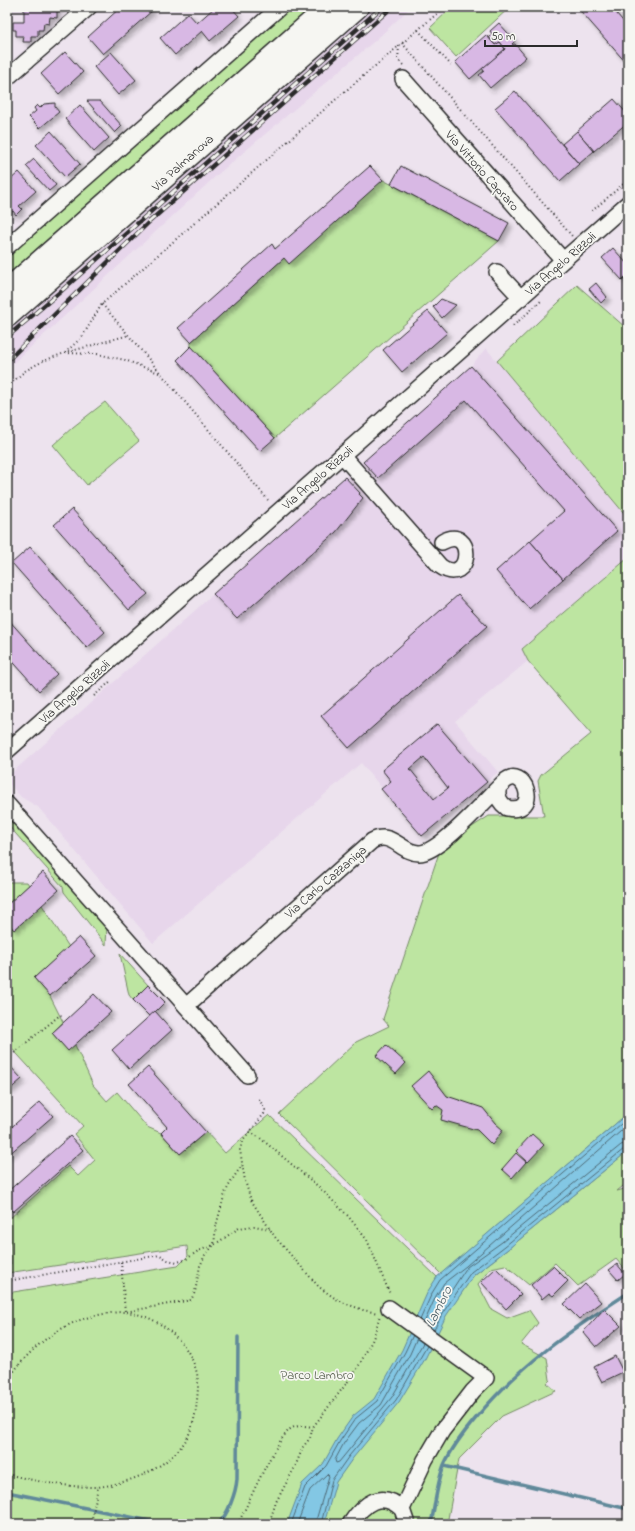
<svg xmlns="http://www.w3.org/2000/svg" width="635" height="1531" viewBox="0 0 635 1531" font-family="'Indie Flower',sans-serif">
<style>
.built{fill:#e7d6eb}
.green{fill:#bde5a1;stroke:#748866}
.water{fill:#83c7e4;stroke:#60899a}
.lines{fill:none;stroke-linecap:round;stroke-linejoin:round}
.shore{stroke:#4e6975;stroke-width:1}
.stream{stroke:#60899a;stroke-width:3.5}
.building{fill:#d8b8e4;stroke:#2b2b2b;fill-rule:evenodd;filter:url(#shadow)}
.minor-casing{stroke:#2b2b2b;stroke-width:18}
.highway-casing{stroke:#2b2b2b;stroke-width:25}
.path{stroke:#2b2b2b;stroke-width:2;stroke-dasharray:1 3;stroke-linecap:butt}
.minor{stroke:#f6f6f2;stroke-width:15}
.highway{stroke:#f6f6f2;stroke-width:22}
.rail-casing{stroke:#2b2b2b;stroke-width:4.5}
.rail{stroke:#f6f6f2;stroke-width:3;stroke-dasharray:9;stroke-linecap:butt}
.labels{text-anchor:middle;stroke-width:3.5;stroke-linejoin:round;paint-order:stroke}
.street-label{font-size:13px;fill:#2b2b2b;stroke:#f6f6f2}
.park-label{font-size:13px;fill:#505a48;stroke:#f6f6f2}
.water-label{font-size:14px;font-style:italic;fill:#455a62;stroke:#f6f6f2}
</style>
<defs>
<filter id="shadow"><feDropShadow dx="3.5" dy="3.5" stdDeviation="2" flood-color="#0004"/></filter>
</defs>
<rect width="100%" height="100%" fill="#ede3ee"/>
<filter id="ink" filterUnits="userSpaceOnUse"><feTurbulence type="fractalNoise" baseFrequency=".025" numOctaves="2"/><feDisplacementMap in="SourceGraphic" scale="8" xChannelSelector="R" yChannelSelector="G"/><feConvolveMatrix kernelMatrix="1 2 1 2 8 2 1 2 1" color-interpolation-filters="sRGB"/></filter>
<g filter="url(#ink)">
<g class="built">
<path d="M374,7h37l-33,31 -161,137 -210,194v-39l77,-65z"/>
<path d="M486,348l142,170v40l-105,91 5,12 -73,60 43,51 -76,64 -61,-73 -208,180 -115,-136 -17,-10 -14,-16v-4l464,-411z"/>
</g>
<g class="green">
<path d="M291,7h20l-304,268v-17z"/>
<path d="M452,7h58l-54,50 -26,-29z"/>
<path d="M383,180l116,61 -224,197 -84,-92v-4l93,-84z"/>
<path d="M577,285l48,42 3,-3v194l-131,-157z"/>
<path d="M105,402l34,39 -52,44 -34,-40 20,-18z"/>
<path d="M628,558v555l-187,161 -162,-160 77,-72 33,-16 -6,-7 58,-172 48,-31h55l-6,-35 3,-6 50,-41 -63,-73 -6,-12z"/>
<path d="M7,815l100,111 -1,19 -42,-53 -1,-5 -56,-63z"/>
<path d="M7,882h20l2,3 -22,20z"/>
<path d="M42,905l27,42 -35,31 16,18 13,26 -11,11 16,17 7,-5 18,40 14,16 10,-9 30,35 14,6 19,21 26,-22 19,21 44,-38 168,162 -1,2 21,20 17,-24 34,-26 120,-98v31l-11,9 11,-3v85l-12,-14 -38,27 -23,-23 -26,22 -24,-20 -14,3 -13,16 13,25 16,9 22,-8 9,13 -17,21 26,14 3,22 -3,3 9,8 -54,25 -43,43 -12,65h-440v-231l171,-27 10,-10 -1,-10 -180,27v-9h4l-1,-46 58,-52 10,10 17,-16 -21,-26 9,-8 -76,-83v-121l7,8z"/>
<path d="M120,954l28,31 -15,15 -4,-5z"/>
</g>
<path class="water" d="M628,1113v38l-120,98 -34,26 -28,41 -21,43 -26,43 -46,56 -17,24 -12,42h-37l15,-40 21,-20 14,-25 16,-23 21,-17 28,-49 26,-59 9,-14z"/>
<g class="lines">
<g class="shore">
<path d="M420,1320l12,-27 8,-13 188,-162"/>
<path d="M424,1323l12,-27 8,-13 22,-17 162,-141"/>
<path d="M430,1327l8,-16 29,-44 35,-25 119,-97 7,-2"/>
<path d="M434,1330l8,-16 29,-42 34,-26 119,-97 4,-1"/>
<path d="M417,1338l-7,16 -29,51 -22,18 -15,20 -9,17 1,3 3,-1 53,-65 31,-54"/>
<path d="M291,1524l14,-37 21,-21 14,-25 15,-22 22,-18 28,-49 8,-17"/>
<path d="M297,1524l13,-34 17,-16 2,2 -14,48"/>
<path d="M321,1524l11,-44 17,-24 47,-56 31,-54"/>
</g>
<g class="stream">
<path d="M444,1466l184,43"/>
<path d="M7,1492l158,32"/>
<path d="M218,1524c10,-9 18,-32 19,-45l1,-142"/>
<path d="M431,1524c4,-19 6,-41 13,-59 8,-18 20,-33 32,-47 44,-53 95,-88 152,-125"/>
</g>
</g>
<g class="building">
<path d="M28,7h35v2h-6v9l-7,-1 -1,7 -5,-1 -1,7h-5v6h-7v6h-8l1,-6h-8v-6h-3v-8h11v-13h4z"/>
<path d="M121,7h29l3,3 -50,44 -15,-17z"/>
<path d="M215,7h16l8,9 -29,25 -8,-10 -27,24 -15,-17 28,-25 9,10z"/>
<path d="M577,7h34l17,20v38z"/>
<path d="M499,23l16,18 -3,3 1,1 2,-1 11,13 -36,31 -11,-13 5,-4 -2,-3 23,-19 -5,-7 -5,3 -6,-8 3,-3 -2,-3z"/>
<path d="M486,35l9,10 5,-3 5,7 -35,30 -15,-17z"/>
<path d="M65,52l18,20 -24,22 -18,-20z"/>
<path d="M111,52l25,28 -18,15 -24,-28z"/>
<path d="M515,91l64,73 -19,17 -65,-73z"/>
<path d="M614,99l14,16v7l-34,29 -17,-20z"/>
<path d="M87,101h13l22,25 -7,7z"/>
<path d="M55,103v4l4,5 -19,16 -11,-11 7,-6 -2,-3 3,-3 3,3 4,-4z"/>
<path d="M80,105l29,33 -15,14 -29,-33z"/>
<path d="M51,131l29,33 -15,13 -29,-32z"/>
<path d="M577,131l17,20 -15,13 -17,-20z"/>
<path d="M34,159l22,26 -7,6 -23,-25z"/>
<path d="M370,166l13,14 -94,84 -5,-6 -93,84 -13,-14 94,-84 3,5z"/>
<path d="M401,166l108,57 -10,18 -108,-57z"/>
<path d="M19,172l17,19 -17,15 3,3 -6,6 -3,-4 -6,5v-33z"/>
<path d="M613,248l15,17v9l-6,6 -20,-22z"/>
<path d="M596,283l11,14 -6,6 -12,-14z"/>
<path d="M441,299l15,6 -14,13 -9,-11z"/>
<path d="M428,311l19,22 -45,39 -19,-22z"/>
<path d="M191,346l84,92 -15,13 -83,-91z"/>
<path d="M471,366l146,165 -54,48 -33,-38 34,-30 -98,-111 -88,78 -15,-16z"/>
<path d="M345,477l15,16 -1,1 4,4 -27,34 -99,87 -24,-25z"/>
<path d="M72,509l76,85 -19,16 -75,-85z"/>
<path d="M530,541l33,38 -34,30 -33,-38z"/>
<path d="M30,547l75,85 -18,16 -75,-85z"/>
<path d="M458,595l29,31 -138,122 -28,-32z"/>
<path d="M7,618l50,56 -18,17 -32,-36z"/>
<path d="M437,724l50,58 -65,54 -41,-47 10,-8 -9,-11zM424,757l24,31 -14,11 -24,-30z"/>
<path d="M43,872l16,18 -45,40 -7,-8v-17z"/>
<path d="M79,937l17,19 -46,40 -16,-18z"/>
<path d="M148,985l17,17 -15,15 -17,-17z"/>
<path d="M94,994l17,18 -43,39 -16,-18z"/>
<path d="M155,1011l17,19 -43,39 -17,-19z"/>
<path d="M386,1045l20,18 -10,11 -20,-18z"/>
<path d="M9,1065l13,14 -15,13v-25z"/>
<path d="M148,1067l58,65 -26,22 -19,-21 6,-6 -38,-43z"/>
<path d="M428,1071l19,25 36,12 12,15 8,7 -11,15 -15,-15 -36,-10 2,-10 -7,-5 -4,4 -21,-23z"/>
<path d="M40,1102l13,14 -46,40v-25z"/>
<path d="M532,1134l12,11 -16,17 -12,-11z"/>
<path d="M70,1136l13,14 -70,62 -6,-6v-14z"/>
<path d="M516,1153l10,9 -14,16 -10,-9z"/>
<path d="M617,1264l8,10 -7,6 -9,-10z"/>
<path d="M553,1266l15,15 -15,15 -4,-3 -7,6 -11,-14z"/>
<path d="M496,1268l25,26 -15,15 -25,-27z"/>
<path d="M585,1284l16,18 -22,17 -15,-15z"/>
<path d="M604,1309l17,17 -25,21 -13,-15z"/>
<path d="M615,1356l8,16 -21,10 -8,-15z"/>
</g>
<g class="lines">
<defs>
<g id="minor">
<path d="M7,78l82,-71"/>
<path d="M403,79l160,181"/>
<path d="M7,247l273,-240"/>
<path d="M497,272l24,26"/>
<path d="M342,455l98,111c32,23 36,-43 2,-24"/>
<path d="M7,751l621,-548"/>
<path d="M7,804l240,271"/>
<path d="M186,1006l186,-165c20,-11 29,12 47,12 21,0 68,-55 84,-70 22,-22 39,33 4,25 -8,-6 -11,-12 -8,-21"/>
<path d="M389,1308l97,70 -13,13 -31,40 -17,29 -23,49 5,15"/>
<path d="M350,1524c13,-20 31,-35 52,-15"/>
</g>
<g id="highway">
<path d="M7,291l322,-284"/>
<path d="M7,316l350,-309"/>
</g>
</defs>
<use href="#minor" class="minor-casing"/>
<use href="#highway" class="highway-casing"/>
<g class="path">
<path d="M418,30l33,35"/>
<path d="M402,43l170,193"/>
<path d="M399,46l-1,14 6,6"/>
<path d="M592,211l36,-31"/>
<path d="M102,304l166,196"/>
<path d="M513,326l28,-25"/>
<path d="M68,352l61,-17"/>
<path d="M65,353l32,1 28,6 34,13"/>
<path d="M7,387l18,-16 18,-10 22,-8 17,-16 20,-33 240,-210 103,-87"/>
<path d="M94,696l17,-15"/>
<path d="M8,1058l52,-43 4,1"/>
<path d="M259,1099l6,11 -1,4 -22,28 -2,8 5,31 6,19 24,37 44,50 17,12 11,5 16,6 15,3"/>
<path d="M250,1132l10,6 59,49 29,29 19,24 23,54"/>
<path d="M121,1262l4,50 66,-12 4,-8 5,-26 5,-11 9,-10 2,-19 9,-33 7,-13 10,-15"/>
<path d="M7,1281l153,-26 8,5 9,2 8,-2 13,-9 16,-6 25,-17 15,-2 16,3"/>
<path d="M7,1381c18,-27 44,-51 76,-62 13,-4 28,-7 41,-7 32,2 63,27 72,58 3,9 2,20 1,30 -1,13 -4,28 -11,40 -19,29 -56,43 -88,47l-7,37"/>
<path d="M7,1474c32,8 57,13 91,13"/>
<path d="M238,1524c9,-18 39,-88 54,-96 6,-3 14,-2 21,-1"/>
<path d="M269,1524l7,-22 19,-35 8,-20 7,-9 3,-11 43,-56 17,-32 7,-24"/>
</g>
<use href="#minor" class="minor"/>
<use href="#highway" class="highway"/>
<defs>
<g id="rail">
<path d="M7,337l53,-45 322,-285"/>
<path d="M7,361l142,-139 243,-215"/>
</g>
</defs>
<use href="#rail" class="rail-casing"/>
<use href="#rail" class="rail"/>
</g>
</g>
<g class="labels">
<g class="street-label">
<text transform="translate(182 162) rotate(-42)" y="5">Via Palmanova</text>
<text transform="translate(483 170) rotate(48)" y="5">Via Vittorio Capraro</text>
<text transform="translate(560 263) rotate(-41)" y="5">Via Angelo Rizzoli</text>
<text transform="translate(317 477) rotate(-41)" y="5">Via Angelo Rizzoli</text>
<text transform="translate(74 691) rotate(-41)" y="5">Via Angelo Rizzoli</text>
<text transform="translate(325 881) rotate(-41)" y="5">Via Carlo Cazzaniga</text>
</g>
<g class="park-label">
<text x="317" y="1379">Parco Lambro</text>
</g>
<g class="water-label">
<text transform="translate(438 1306) rotate(-64)" y="5">Lambro</text>
</g>
</g>
<rect width="635" height="1531" fill="none" stroke="#f6f6f2" stroke-width="24"/>
<rect x="12" y="12" width="611" height="1507" fill="none" stroke="#2b2b2b" stroke-width="1.5" filter="url(#ink)"/>
<path d="M485 40v6h92v-6" fill="none" stroke="#2b2b2b" stroke-width="2"/>
<text x="491" y="40" font-size="12" fill="#2b2b2b" stroke="#f6f6f2" stroke-width="3" paint-order="stroke">50 m</text>
</svg>
